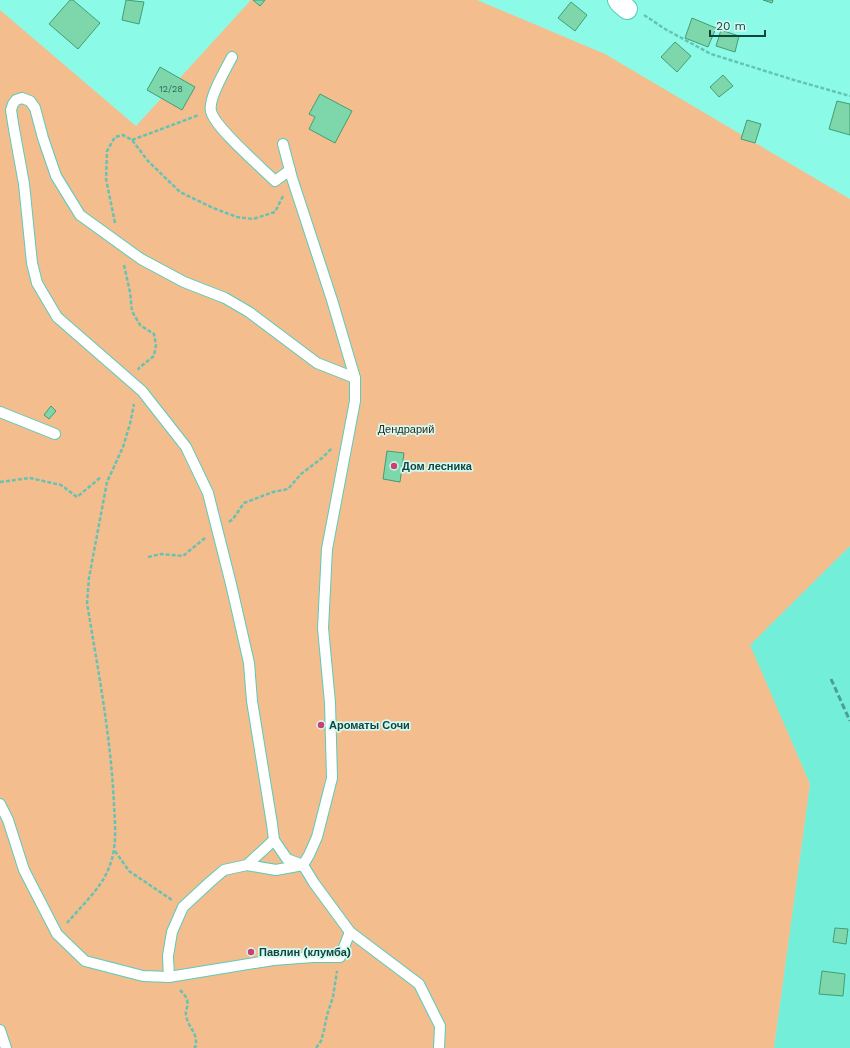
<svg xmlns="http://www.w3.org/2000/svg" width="850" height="1048" viewBox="0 0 850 1048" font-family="'Work Sans',sans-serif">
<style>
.built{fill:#73eed9}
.green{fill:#f4bd8e}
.building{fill:#7ed7ab;stroke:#439d74}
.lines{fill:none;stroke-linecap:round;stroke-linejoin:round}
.lane-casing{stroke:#5acbb9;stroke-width:12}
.street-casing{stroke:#5acbb9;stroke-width:22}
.path{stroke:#66c3b3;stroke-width:2.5;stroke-dasharray:4 2;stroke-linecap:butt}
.lane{stroke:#fff;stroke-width:10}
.street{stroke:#fff;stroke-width:20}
.rail{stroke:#4e9e91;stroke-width:3;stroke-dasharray:6 3;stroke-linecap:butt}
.poi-dot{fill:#cb4074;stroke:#d2faf2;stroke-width:1.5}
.labels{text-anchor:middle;stroke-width:3.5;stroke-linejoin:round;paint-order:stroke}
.number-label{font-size:9px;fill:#2d6858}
.park-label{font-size:11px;fill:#382717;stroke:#d2faf2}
.poi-label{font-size:11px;font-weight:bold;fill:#12433c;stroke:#d2faf2;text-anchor:start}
</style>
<rect width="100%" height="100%" fill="#8bfbe7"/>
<path class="built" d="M850,546v502h-76l36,-264 -61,-139z"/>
<path class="green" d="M251,0h226l128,54 245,145v347l-100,99 60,139 -36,264h-774v-1038l136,116z"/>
<g class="building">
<path d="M70,0h3l27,23 -22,26 -29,-25z"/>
<path d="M126,0l18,2 -5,22 -17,-4z"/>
<path d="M253,0h12l-5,6z"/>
<path d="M763,0h10l-1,3z"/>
<path d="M571,2l16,13 -12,16 -17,-13z"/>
<path d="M692,18l24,10 -8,19 -23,-9z"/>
<path d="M721,30l18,6 -4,16 -19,-6z"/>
<path d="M675,42l16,14 -14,16 -16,-15z"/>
<path d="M160,67l35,20 -13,23 -35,-20z"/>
<path d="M723,75l10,11 -14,11 -9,-10z"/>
<path d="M320,94l32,17 -17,32 -26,-14 6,-12 -6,-3z"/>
<path d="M837,101l13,3v31l-21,-6z"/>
<path d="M747,120l14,4 -6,19 -14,-4z"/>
<path d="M51,406l5,5 -7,8 -5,-4z"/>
<path d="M387,451l17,2 -4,29 -17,-3z"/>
<path d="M835,928l13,1 -2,15 -13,-2z"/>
<path d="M822,971l23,3 -2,22 -24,-2z"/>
</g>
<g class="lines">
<defs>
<g id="lane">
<path d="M232,57c-6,12 -24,41 -21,54 3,16 50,56 64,70l15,-11"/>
<path d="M283,144l9,34 40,122 23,78v23l-28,148 -4,79 7,75 2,75 -15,59 -8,18 -6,10 11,18 36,49 69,52 21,42 -1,22"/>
<path d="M0,412l55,22"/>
<path d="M0,804l8,16 16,50 33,64 28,27 58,15 26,1 104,-17 40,-3h27l10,-25"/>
<path d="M247,865l27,-25"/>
<path d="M303,865l-16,-6 -13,-19 -2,-16 -20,-123 -3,-38 -18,-79 -23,-91 -22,-46 -44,-56 -85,-74 -20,-34 -5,-20 -8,-79 -10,-55 -3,-19 2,-6 3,-4 6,-2 8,3 5,7 8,30 13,38 24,39 61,44 43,23 41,16 24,14 68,51 38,15"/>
<path d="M169,977l-1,-21 4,-24 11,-25 27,-25 14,-12 23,-5 29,5 27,-5"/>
<path d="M0,1030l6,18"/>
</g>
<path id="street" d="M618,0l2,3 7,6"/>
</defs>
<use href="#lane" class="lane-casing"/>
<use href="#street" class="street-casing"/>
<g class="path">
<path d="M644,15l21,14 46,25 83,26 56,16"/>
<path d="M132,140l67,-25"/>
<path d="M115,223l-9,-44 1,-28 8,-14 8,-2 9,5 16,21 32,31 33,16 24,9 16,2 22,-7 8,-16"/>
<path d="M124,265l6,27 2,19 8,14 14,9 2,11 -2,11 -15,12 -1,2"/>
<path d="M0,482l30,-4 31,7 16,12 24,-20"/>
<path d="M229,522l4,-3 11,-16 29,-11 15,-3 13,-15 21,-16 10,-10"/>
<path d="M148,557l13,-3 22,2 22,-18"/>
<path d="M115,851l14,20 43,29"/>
<path d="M67,923c16,-19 37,-37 44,-61 6,-18 4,-39 3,-57 -3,-68 -16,-135 -27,-202l2,-25 18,-96 16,-35 7,-23 4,-20"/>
<path d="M180,990c3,3 6,6 7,10 2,6 -2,10 -1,16 3,13 11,15 10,30l-2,2"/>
<path d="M316,1048l5,-7 3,-11 3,-15 6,-18 4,-26"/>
</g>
<use href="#lane" class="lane"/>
<use href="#street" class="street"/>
<path class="rail" d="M831,679l19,42"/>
</g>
<g class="poi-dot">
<circle cx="394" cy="466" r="4"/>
<circle cx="321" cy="725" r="4"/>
<circle cx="251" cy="952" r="4"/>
</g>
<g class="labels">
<g class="number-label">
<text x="171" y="92">12/28</text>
</g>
<g class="park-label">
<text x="406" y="433">Дендрарий</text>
</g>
<g class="poi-label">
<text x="402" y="470">Дом лесника</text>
<text x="329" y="729">Ароматы Сочи</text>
<text x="259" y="956">Павлин (клумба)</text>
</g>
</g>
<path d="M710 30v6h55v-6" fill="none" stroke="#12433c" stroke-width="2"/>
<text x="716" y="30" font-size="12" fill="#12433c" stroke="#d2faf2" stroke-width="3" paint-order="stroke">20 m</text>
</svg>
